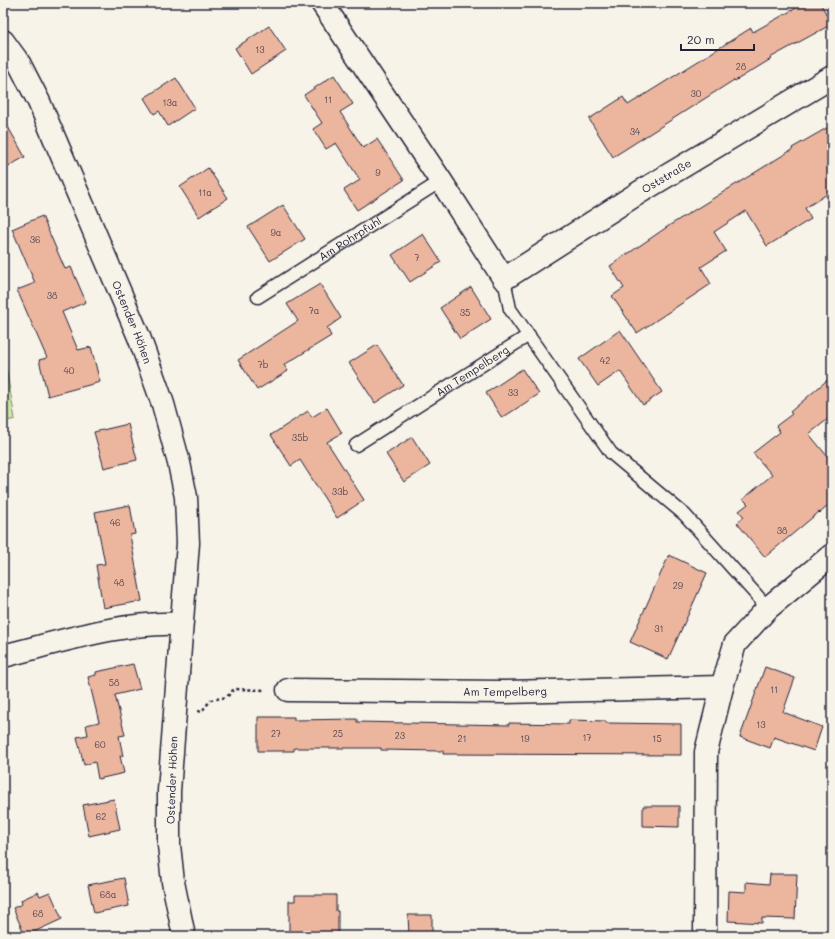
<svg xmlns="http://www.w3.org/2000/svg" width="835" height="939" viewBox="0 0 835 939" font-family="Mali,sans-serif">
<style>
.green{fill:#cee89e;stroke:#78856c}
.building{fill:#ebb59e;stroke:#22223b}
.lines{fill:none;stroke-linecap:round;stroke-linejoin:round}
.lane-casing{stroke:#22223b;stroke-width:15}
.street-casing{stroke:#22223b;stroke-width:25}
.path{stroke:#22223b;stroke-width:2.5;stroke-dasharray:3 3;stroke-linecap:butt}
.lane{stroke:#f7f3e8;stroke-width:12}
.street{stroke:#f7f3e8;stroke-width:22}
.labels{text-anchor:middle;stroke-width:4;stroke-linejoin:round;paint-order:stroke}
.number-label{font-size:9px;fill:#544754}
.street-label{font-size:11px;fill:#22223b;stroke:#f7f3e8}
</style>
<rect width="100%" height="100%" fill="#f7f3e8"/>
<filter id="ink" filterUnits="userSpaceOnUse"><feTurbulence type="fractalNoise" baseFrequency=".025" numOctaves="2"/><feDisplacementMap in="SourceGraphic" scale="8" xChannelSelector="R" yChannelSelector="G"/><feConvolveMatrix kernelMatrix="1 2 1 2 8 2 1 2 1" color-interpolation-filters="sRGB"/></filter>
<g filter="url(#ink)">
<path class="green" d="M3,360l3,8 9,51 -12,3z"/>
<g class="building">
<path d="M805,3h15l12,21 -62,34 1,1 -36,22 -1,-1 -121,77 -24,-38 34,-22 5,8 123,-77 2,4z"/>
<path d="M269,26l17,25 -35,23 -16,-26z"/>
<path d="M334,75l19,29 -13,8 23,36 14,-9 27,41 -47,30 -13,-20 16,-10 -24,-37 -10,6 -13,-20 9,-6 -18,-28z"/>
<path d="M176,78l19,30 -27,18 -9,-15 -5,3 -10,-16z"/>
<path d="M3,118l22,39 -22,12z"/>
<path d="M832,125v66l-27,17 6,11 -44,27 -21,-35 -32,21 12,19 -25,16 10,17 -74,49 -25,-37 12,-8 -14,-22 60,-41 123,-76 -1,-1z"/>
<path d="M208,168l20,30 -29,19 -19,-30z"/>
<path d="M283,205l22,34 -35,22 -22,-34z"/>
<path d="M42,216l23,53 6,-2 15,35 -24,10 16,38 13,-3 9,35 -52,14 -9,-36 8,-2 -30,-68 18,-7 -23,-54z"/>
<path d="M423,234l18,28 -31,20 -18,-27z"/>
<path d="M320,284l21,34 -14,10 4,8 -47,29 4,6 -31,19 -19,-30 60,-39 -11,-17z"/>
<path d="M471,287l20,32 -31,20 -20,-31z"/>
<path d="M620,330l42,62 -19,13 -23,-34 -22,15 -19,-27z"/>
<path d="M377,345l26,40 -28,18 -26,-40z"/>
<path d="M522,369l17,25 -37,24 -16,-25z"/>
<path d="M832,376v40l-23,18 23,28v40l-12,11 -1,-1 -54,45 -28,-34 7,-6 -5,-6 9,-7 -5,-5 29,-24 -19,-22 27,-21 -4,-6 16,-12 -2,-2z"/>
<path d="M327,408l15,25 -15,9 37,58 -27,18 -37,-58 -9,6 -20,-31 37,-24 4,6z"/>
<path d="M128,424l9,36 -33,8 -10,-36z"/>
<path d="M412,437l18,28 -26,17 -18,-28z"/>
<path d="M130,505l5,29 -5,1 12,66 -39,7 -7,-43 9,-1 -10,-52z"/>
<path d="M669,555l38,18 -39,86 -38,-17z"/>
<path d="M133,664l7,25 -25,6 10,40 -6,1 4,20h-3l4,17 -26,6 -3,-17 -11,3 -7,-28 11,-2 -2,-10 13,-3 -11,-45 8,-2v-3z"/>
<path d="M765,667l30,11 -12,34 39,15 -8,24 -40,-14 -4,11 -30,-11z"/>
<path d="M258,717h36v3l63,-1v3l152,3v-2l60,1v-4l37,1v2l75,1v31l-238,-1v-3l-62,-1v-2h-87v3h-36z"/>
<path d="M114,799l6,30 -31,7 -6,-31z"/>
<path d="M643,806h36v21l-36,-1z"/>
<path d="M770,874h27l-2,45 -33,-1v5l-34,-2 1,-30 17,1v-10l23,2z"/>
<path d="M124,878l5,28 -35,7 -6,-28z"/>
<path d="M38,892l2,4 10,-4 12,27 -37,17 -12,-28 9,-4 -1,-4z"/>
<path d="M295,895h41v16h2v25h-49v-35h6z"/>
<path d="M408,915h24v21h-23z"/>
</g>
<g class="lines">
<defs>
<g id="lane">
<path d="M504,279l6,30 101,144 74,62 83,93"/>
<path id="s1" d="M258,297l183,-116"/>
<path id="s2" d="M356,445l173,-110"/>
</g>
<g id="street">
<path id="s3" d="M322,3l119,178 63,98 136,-87 192,-115"/>
<path id="s4" d="M3,41l16,22 20,39 100,235 24,67 16,59 7,34 2,46 -19,248v54l4,37 11,54"/>
<path d="M3,656c57,-14 120,-35 178,-32"/>
<path id="s5" d="M288,690l217,2 217,-5"/>
<path d="M705,936l1,-184 16,-65 13,-43 33,-36 64,-53"/>
</g>
</defs>
<use href="#lane" class="lane-casing"/>
<use href="#street" class="street-casing"/>
<path class="path" d="M198,711l3,1 10,-12 16,-3 7,-8 32,1"/>
<use href="#lane" class="lane"/>
<use href="#street" class="street"/>
</g>
</g>
<g class="labels">
<g class="number-label">
<text x="260" y="53">13</text>
<text x="741" y="70">28</text>
<text x="696" y="97">30</text>
<text x="328" y="103">11</text>
<text x="170" y="106">13a</text>
<text x="635" y="135">34</text>
<text x="378" y="176">9</text>
<text x="205" y="196">11a</text>
<text x="276" y="236">9a</text>
<text x="35" y="243">36</text>
<text x="417" y="261">7</text>
<text x="52" y="299">38</text>
<text x="314" y="314">7a</text>
<text x="465" y="316">35</text>
<text x="605" y="364">42</text>
<text x="263" y="368">7b</text>
<text x="69" y="374">40</text>
<text x="513" y="396">33</text>
<text x="300" y="441">35b</text>
<text x="340" y="495">33b</text>
<text x="115" y="526">46</text>
<text x="782" y="534">38</text>
<text x="119" y="586">48</text>
<text x="678" y="589">29</text>
<text x="659" y="632">31</text>
<text x="114" y="686">58</text>
<text x="774" y="693">11</text>
<text x="761" y="728">13</text>
<text x="276" y="737">27</text>
<text x="338" y="737">25</text>
<text x="400" y="739">23</text>
<text x="587" y="741">17</text>
<text x="462" y="742">21</text>
<text x="525" y="742">19</text>
<text x="657" y="742">15</text>
<text x="100" y="748">60</text>
<text x="101" y="820">62</text>
<text x="108" y="898">68a</text>
<text x="38" y="917">68</text>
</g>
<g class="street-label">
<text dy="4" stroke="none"><textPath href="#s3" startOffset="523">Oststraße</textPath></text>
<text dy="4" stroke="none"><textPath href="#s1" startOffset="109">Am Rohrpfuhl</textPath></text>
<text dy="4" stroke="none"><textPath href="#s4" startOffset="310">Ostender Höhen</textPath></text>
<text dy="4" stroke="none"><textPath href="#s2" startOffset="138">Am Tempelberg</textPath></text>
<text dy="4" stroke="none"><textPath href="#s5" startOffset="217">Am Tempelberg</textPath></text>
<text transform="translate(172 780) rotate(-88)" y="4">Ostender Höhen</text>
</g>
</g>
<rect width="835" height="939" fill="none" stroke="#f7f3e8" stroke-width="16"/>
<rect x="8" y="8" width="819" height="923" fill="none" stroke="#22223b" stroke-width="1.5" filter="url(#ink)"/>
<path d="M681 44v6h73v-6" fill="none" stroke="#22223b" stroke-width="2"/>
<text x="687" y="44" font-size="12" fill="#22223b" stroke="#f7f3e8" stroke-width="3" paint-order="stroke">20 m</text>
</svg>
